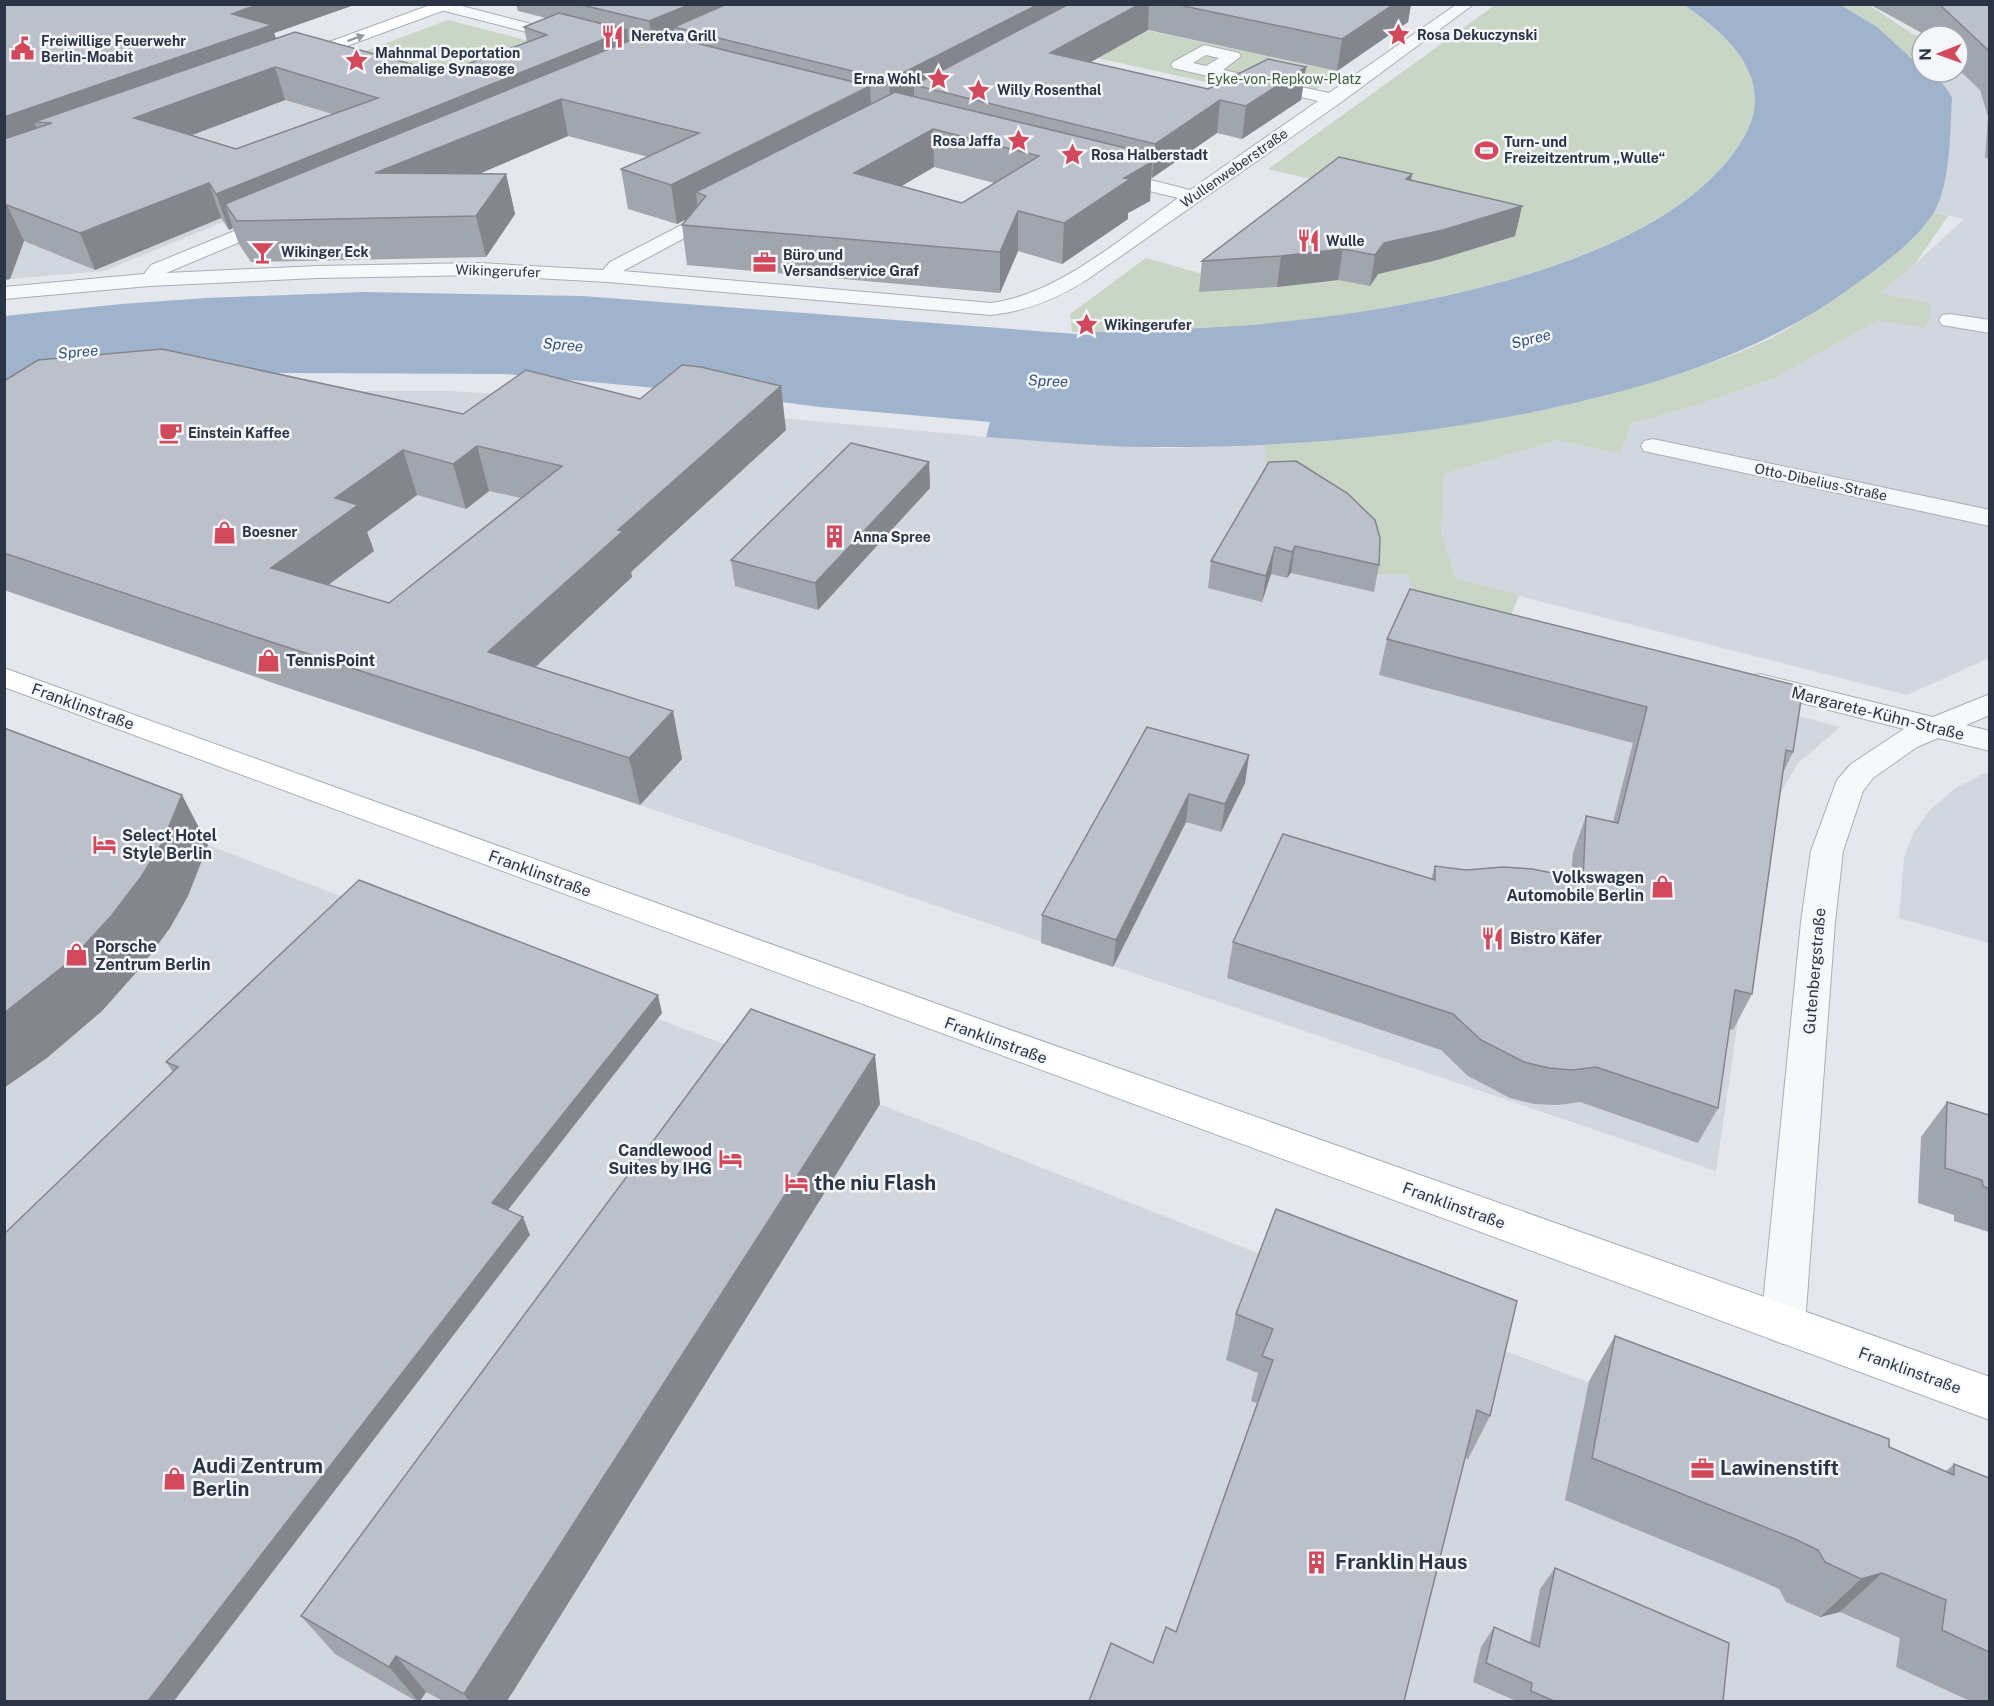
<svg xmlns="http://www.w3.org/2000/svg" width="1994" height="1706" viewBox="0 0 1994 1706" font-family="'Public Sans',sans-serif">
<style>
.built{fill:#d2d6de}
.green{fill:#c9d6c5}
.water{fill:#9fb4cc}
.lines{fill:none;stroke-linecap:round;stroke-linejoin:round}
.street-casing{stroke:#a9aeb7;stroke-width:2}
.secondary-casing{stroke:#a9aeb7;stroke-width:2}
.street{fill:#f7f8fa;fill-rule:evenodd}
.secondary{fill:#fff;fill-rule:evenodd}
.wall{fill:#a1a5ae;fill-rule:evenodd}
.shaded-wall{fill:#83868d}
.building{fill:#bbc0ca;stroke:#83868d;stroke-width:1.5;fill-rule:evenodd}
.oneway{fill:#959aa2}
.labels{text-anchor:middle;stroke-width:5;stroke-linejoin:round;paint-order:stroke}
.far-poi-label{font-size:14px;font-weight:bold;fill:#2b3445;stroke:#f4f6f9;text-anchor:start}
.far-park-label{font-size:14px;fill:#3f6138;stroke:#f4f6f9}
.far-street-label{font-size:14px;fill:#2b3445;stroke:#f4f6f9}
.far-water-label{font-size:15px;font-style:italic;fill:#34527a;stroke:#f4f6f9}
.poi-label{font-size:16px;font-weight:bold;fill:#2b3445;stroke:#f4f6f9;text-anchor:start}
.street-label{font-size:16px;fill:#2b3445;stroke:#f4f6f9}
.near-poi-label{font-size:20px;font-weight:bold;fill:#2b3445;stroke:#f4f6f9;text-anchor:start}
</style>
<rect width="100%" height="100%" fill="#e4e7ec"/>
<g class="built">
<path d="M1958,62l31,4v592l-82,37 -451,-115 -15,-51 3,-55 114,-34 62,14 12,-31 65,-18 78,-27 104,-58 1,-27 35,-29 49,-45 -30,-7 7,-18 8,-102 -21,-20h30z"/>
<path d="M251,90l90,27 -86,92 -151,62 -94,8 -5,-99z"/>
<path d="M241,391h206l176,10 114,13 250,23 177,11 101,-3 99,-7 59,179 417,110 -42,36 -25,43 -7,22 -50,343 -1711,-582z"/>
<path d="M1985,773l5,1 -1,169 -90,-25 5,-61 10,-25 15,-21 25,-22z"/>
<path d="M63,789l896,346 536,212 276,104 218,250 -1984,1v-869z"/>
</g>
<g class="green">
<path d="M1495,5h189c45,30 93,75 60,132 -77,134 -366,179 -509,189 -54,3 -109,4 -163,6l-2,-18 76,-56 64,18 122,-92 -64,-15z"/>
<path d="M1841,5h28l45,30 9,1 -1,22 -14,-2 -31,-29z"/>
<path d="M448,20l108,28 -130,51 -106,-31z"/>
<path d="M1112,23l230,49 -45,30 -236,-52z"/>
<path d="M1934,212l14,4 -33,48 -35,29 51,11 -2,18 -5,6 -45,-8 -104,58 -78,27 -65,18 -12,31 -62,-14 -114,34 -3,56 15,49 63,16 -17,43 -79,-21 -15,-43h-34l-113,-78 -12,-3 17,-28 -1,-20c137,-9 275,-26 406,-69 32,-10 64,-21 94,-35 27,-13 52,-31 77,-48 34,-23 67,-48 92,-81z"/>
</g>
<path class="water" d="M1684,5h157l36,22 45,41v4c12,0 25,15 30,26 -2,34 -1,86 -19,116 -20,30 -55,54 -84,75 -89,65 -195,97 -301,120 -126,27 -253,38 -381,38 -60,1 -121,-6 -181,-10l4,-15 -171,-15 -88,-12 -227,-21 -218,-1 -101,5 -180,32 -1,-94 118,-12 84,-6 158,-6 218,4 507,39 1,-3c48,-2 97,-3 145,-6 143,-10 432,-54 509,-189 33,-57 -15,-102 -60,-132z"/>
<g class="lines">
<defs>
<g id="street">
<path d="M427,4h27l120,31 3,3 -8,5 -140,-36z"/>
<path d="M1457,4h17l-134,99 -252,176c-31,20 -61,32 -97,36l-383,-33 -129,-7 -162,3 -168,8 -145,13v-12l140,-13 7,-9 125,-51 7,2 3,4 -3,4 -117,49 151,-7 162,-3 124,7 7,-8 112,-58 7,2 3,4 -3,4 -106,57 368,32c66,-8 133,-67 187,-105l-77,-19 -2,-4 2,-4 7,-2 82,21 128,-89 -145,-33 -2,-3 2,-3 31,-17 35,8 2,3 -18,14 106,23zM1206,55l13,3 -13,8 -13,-3z"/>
<path d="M1950,314l40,6v13l-48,-8 -3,-5 3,-5z"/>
<path d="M1653,439l337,71v16l-346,-75 -3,-5 3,-5z"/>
<path d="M1760,674l173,43 57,-23v21l-24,10 24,6v20l-52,-13 -21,9 -44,31 -10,13 -20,60 -8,71 -30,402 -7,14 -15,6 -15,-6 -7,-14 40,-402 10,-71 26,-71 14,-16 53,-35 -154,-39 -5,-7 5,-7z"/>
</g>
<g id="secondary">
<path d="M433,4h22l-2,3 -150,55 -6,2 -8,-5 2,-3z"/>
<path d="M4,668l936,337 1050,372v43l-1986,-733z"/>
</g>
</defs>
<use href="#street" class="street-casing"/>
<use href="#secondary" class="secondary-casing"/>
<use href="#street" class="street"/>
<use href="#secondary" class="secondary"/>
</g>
<g class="wall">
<path d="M4,4h353l-83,29 2,5 167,35 84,-31 -3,-15 22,-9 -28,-7 -2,-7h895l-3,18 -71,49 -189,-41 -58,32 118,27 98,-22 -5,33 -59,39 -25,-6 -65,45h-1l-1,23 -22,12v6l-66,45 -44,-13 -18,42 -313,-28 -5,-40 4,-5 -9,4 -49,-15 -7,-40 27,-12 -80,-21 -90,38h28l9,40 -29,43 -235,5 -12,-18 -6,-16 -4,2 -8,-12 -126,52 -71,-29 -14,38 -6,1zM285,100l47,14 -96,35 -45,-14zM934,167l60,16 -32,20 -60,-17z"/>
<path d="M1869,4h120v155l-4,-1 3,-41 -8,-27 -22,-21v-33h-33l-5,-4z"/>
<path d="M1412,174l-1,7 111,25 -7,30 -78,24 -59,14 -8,12 -32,-6 -61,7 -78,5 3,-31z"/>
<path d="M4,381l459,33 177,-15 146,31 -155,142 1,5 -97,90 138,44 9,48 -42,46 -361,-120 -275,-95zM489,491l32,7 -132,105 -61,-18 46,-34 -7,-19 50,-37 49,14z"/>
<path d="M929,462l1,26 -112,122 -83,-24 -4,-26z"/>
<path d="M1269,462l110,103 -5,27 -83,-19 -4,5 -16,-4 -9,28 -54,-14 3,-27z"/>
<path d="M1410,589l383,163 -11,23 -30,219 -19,36 -4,-1 -11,79 -20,35 -118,-41 -22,3 -24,-1 -24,-6 -42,-22 -27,-26 -214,-72 6,-36 198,-63 4,-13 31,4 105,6 2,-23 13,-37 27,6 20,-79 -254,-68 8,-36z"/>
<path d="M1147,727l102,28 -4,28 -24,49 -35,-10 -73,145 -72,-24 1,-28z"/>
<path d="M662,1013l-154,197 22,25 -357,-163 -7,-10z"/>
<path d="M1947,1102l42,13v117l-35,-11v-6l-36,-12 3,-66z"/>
<path d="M880,1104l-373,597h-64l-17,-9 -6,9h-4l-81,-47 -34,-38z"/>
<path d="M1236,1314l254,102 -22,43 -3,-1 -289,174 81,-229 -6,-2 7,-28 -32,-13z"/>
<path d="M1615,1336l274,111 57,24 8,-7 35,14v223h-19l-74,-34 4,-29 -60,-26 -20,5 -34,-15 -7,-13 -22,-10 -192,-79 24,-119z"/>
<path d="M1555,1568l168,133h-207l-43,-19 8,-35 13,-20 36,15 10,-53z"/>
</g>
<g class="shaded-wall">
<path d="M259,4h98l-83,29 8,23 -230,67 -18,-1 9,20 -39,-1v-24l228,-103z"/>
<path d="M691,4h76l-93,23 2,16 -22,10 -5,-32z"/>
<path d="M1039,4h57l-182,81v15l-23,13 -2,-33z"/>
<path d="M1140,4h9l-1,26 -98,55v-32z"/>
<path d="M1394,4h17l-3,18 -71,49 5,-32z"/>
<path d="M627,30l5,32 -407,142 8,24 -4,2 -13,-36z"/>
<path d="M275,67l10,33 -138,52 -13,-34z"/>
<path d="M1306,67l-5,33 -59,39 4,-33z"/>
<path d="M870,86l2,37 -176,69 2,21 -21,11 -6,-39z"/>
<path d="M561,99l7,37 -181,77 -12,-40z"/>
<path d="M1220,100l-3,33 -65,45 3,-34z"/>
<path d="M933,129l1,38 -78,45 -2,-39z"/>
<path d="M1138,151l-1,19 15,-8 -2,39 -22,12v6l-66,45 2,-41 60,-45 6,-21z"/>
<path d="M506,174l9,40 -29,43 -10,-41z"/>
<path d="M1412,174l-5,29 -1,-24z"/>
<path d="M209,183l12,35 -126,52 -15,-37z"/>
<path d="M7,205l17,36 -14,38 -6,1v-68z"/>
<path d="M1522,206l-7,30 -78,24 -59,14 -8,12 5,-31 9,-12z"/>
<path d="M1018,211v40l-18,42v-41z"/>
<path d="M1343,249l-5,31 -61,7 4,-31z"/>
<path d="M781,386l5,44 -155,142 1,5 -131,122 -13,-47 130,-122z"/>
<path d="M477,446l12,45 -23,18 -13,-45z"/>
<path d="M403,450l14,45 -50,37 7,19 -85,63 -18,-46 64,-70z"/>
<path d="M929,462l1,26 -112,122 -3,-27z"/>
<path d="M1295,546l-4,27 -4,5 5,-26z"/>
<path d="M1275,547l-4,27 -9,28 4,-26z"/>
<path d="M673,711l9,48 -42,46 -11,-47z"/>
<path d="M1249,755l-4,28 -24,49 4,-28z"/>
<path d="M1189,794l-3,28 -73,145 3,-27z"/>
<path d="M182,795l26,50 -20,51 -18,32 -28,38 -40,45 -55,47 -43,30v-75z"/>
<path d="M658,995l4,18 -162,207 -8,-17z"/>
<path d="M875,1055l5,49 -373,597h-38l-5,-7z"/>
<path d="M523,1217l7,18 -356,466h-26z"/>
<path d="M1882,1573l-42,39 -20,5 41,-38z"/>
<path d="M396,1656l30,36 -6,9h-2l-29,-34z"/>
</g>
<g class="building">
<path d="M4,4h255l-27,10 40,11 -268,92z"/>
<path d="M583,4h108l-42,17 -67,-16z"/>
<path d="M727,4h312l-150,76 -215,-53z"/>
<path d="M1069,4h71l-90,49 158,36 60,-30 38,8 -60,39 -26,-6 -65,44 -241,-59z"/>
<path d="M1174,4h220l-52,35z"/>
<path d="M1939,4h50v47z"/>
<path d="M559,13l68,17 -411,164 -7,-11 -129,50 -73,-28 -3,7v-73l48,-16 -18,-1 261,-90 148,41 104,-38 -23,-8zM275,67l103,31 -142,51 -102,-31z"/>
<path d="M651,32l219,54 -199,99 -50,-16 78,-36 -138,-34 -186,74 131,1 -30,42 -239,5 -12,-17z"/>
<path d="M895,92l243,59 -8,6 22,5 -28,16 6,1 -66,44 -46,-12 -18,41 -318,-27 24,-29 -10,-4zM933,129l106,27 -77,47 -108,-30z"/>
<path d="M1339,157l73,17 -6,5 116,27 -79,24 -59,13 -9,12 -32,-6 -62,7 -79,5z"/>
<path d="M162,349l301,65 63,-44 114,29 42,-34 19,2 80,19 -163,144 5,1 -135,121 185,59 -44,47 -370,-120 -255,-85v-172l34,-21zM477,446l85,20 -173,137 -118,-35 87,-63 -23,-7 68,-48 50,14z"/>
<path d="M851,443l78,19 -114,121 -84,-23z"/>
<path d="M1296,461l51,32 28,27 5,18 -1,27 -84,-19 -3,6 -17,-5 -9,29 -55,-15 58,-99z"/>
<path d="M1410,589l393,98 -10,65 -7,-2 -34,244 -17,-4 -17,118 -122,-41 -23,3 -24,-2 -25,-6 -43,-22 -28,-26 -220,-72 50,-108 152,46v-14l31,4 37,-3 29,2 51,10 3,-63 32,7 29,-116 -260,-68z"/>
<path d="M1147,727l102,28 -24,49 -36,-10 -73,146 -74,-25z"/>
<path d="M4,728l178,67 -21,50 -20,32 -29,38 -42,46 -66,52z"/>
<path d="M359,880l299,115 -166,208 31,14 -375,484h-144v-467l174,-167 -12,-5z"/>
<path d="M751,1009l124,46 -411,639 -68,-38 -7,11 -88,-51z"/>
<path d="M1947,1102l42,13v74l-6,-3 -1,-6 -37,-12z"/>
<path d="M1276,1209l241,92 -27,115 -13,-6 -73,291h-315l22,-58 42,20 13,-36 10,5 97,-272 -11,-4 11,-27 -37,-15z"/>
<path d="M1615,1336l274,103v8l65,28v-11l35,14v174l-47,-22 4,-30 -64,-27 -21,6 -36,-17 -7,-12 -23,-11 -203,-81z"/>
<path d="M1555,1568l174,75 -6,58h-169l-23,-10 1,-8 -46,-20 8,-36 45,20z"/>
</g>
<defs><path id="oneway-solid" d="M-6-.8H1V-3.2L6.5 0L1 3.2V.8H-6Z" transform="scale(1.5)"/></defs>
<use class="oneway" href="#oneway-solid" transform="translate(356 38) rotate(-20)"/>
<defs>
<symbol id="sight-bare" viewBox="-9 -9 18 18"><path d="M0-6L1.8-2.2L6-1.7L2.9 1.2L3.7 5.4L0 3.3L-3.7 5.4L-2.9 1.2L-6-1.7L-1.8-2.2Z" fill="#d1495b" stroke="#f4f6f9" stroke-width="2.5" paint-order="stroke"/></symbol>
<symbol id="restaurant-bare" viewBox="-9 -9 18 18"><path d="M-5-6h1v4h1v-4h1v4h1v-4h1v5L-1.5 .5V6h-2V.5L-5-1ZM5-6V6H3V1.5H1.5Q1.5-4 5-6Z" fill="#d1495b" stroke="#f4f6f9" stroke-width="2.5" paint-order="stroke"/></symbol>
<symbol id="civic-bare" viewBox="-9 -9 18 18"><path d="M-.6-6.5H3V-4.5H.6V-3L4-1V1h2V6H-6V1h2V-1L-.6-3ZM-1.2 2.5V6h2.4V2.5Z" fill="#d1495b" stroke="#f4f6f9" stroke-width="2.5" paint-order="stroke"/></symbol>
<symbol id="stadium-bare" viewBox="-9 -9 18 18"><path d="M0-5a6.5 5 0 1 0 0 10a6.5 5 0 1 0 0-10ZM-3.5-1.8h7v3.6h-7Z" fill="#d1495b" stroke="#f4f6f9" stroke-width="2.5" paint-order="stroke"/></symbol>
<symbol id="bar-bare" viewBox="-9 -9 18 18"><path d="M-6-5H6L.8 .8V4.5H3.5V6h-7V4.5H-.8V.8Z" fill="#d1495b" stroke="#f4f6f9" stroke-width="2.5" paint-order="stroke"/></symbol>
<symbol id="office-bare" viewBox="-9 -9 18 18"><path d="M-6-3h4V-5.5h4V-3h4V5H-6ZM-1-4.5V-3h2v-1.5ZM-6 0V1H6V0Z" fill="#d1495b" stroke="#f4f6f9" stroke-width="2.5" paint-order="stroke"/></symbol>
<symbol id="cafe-bare" viewBox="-9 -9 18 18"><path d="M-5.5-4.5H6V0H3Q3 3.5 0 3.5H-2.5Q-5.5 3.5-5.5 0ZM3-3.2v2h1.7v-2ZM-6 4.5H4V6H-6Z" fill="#d1495b" stroke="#f4f6f9" stroke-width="2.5" paint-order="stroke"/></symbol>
<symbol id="shop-bare" viewBox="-9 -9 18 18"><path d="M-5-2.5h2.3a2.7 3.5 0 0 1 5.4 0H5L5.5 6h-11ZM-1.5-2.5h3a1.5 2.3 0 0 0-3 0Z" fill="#d1495b" stroke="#f4f6f9" stroke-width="2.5" paint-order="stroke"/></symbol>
<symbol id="building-bare" viewBox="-9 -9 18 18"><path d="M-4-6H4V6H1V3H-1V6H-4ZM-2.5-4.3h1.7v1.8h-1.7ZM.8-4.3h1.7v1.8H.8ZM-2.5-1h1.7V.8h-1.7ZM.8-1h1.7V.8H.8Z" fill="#d1495b" stroke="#f4f6f9" stroke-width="2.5" paint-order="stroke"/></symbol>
<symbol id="hotel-bare" viewBox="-9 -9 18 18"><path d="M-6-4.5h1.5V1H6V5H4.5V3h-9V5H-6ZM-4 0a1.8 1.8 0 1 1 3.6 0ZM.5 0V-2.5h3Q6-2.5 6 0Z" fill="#d1495b" stroke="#f4f6f9" stroke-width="2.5" paint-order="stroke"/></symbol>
</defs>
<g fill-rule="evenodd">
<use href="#sight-bare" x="1382" y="18" width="33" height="33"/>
<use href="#restaurant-bare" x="596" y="20" width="33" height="33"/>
<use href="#civic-bare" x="6" y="32" width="33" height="33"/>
<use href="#sight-bare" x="340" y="44" width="33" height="33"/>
<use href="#sight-bare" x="922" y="62" width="33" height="33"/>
<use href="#sight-bare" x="962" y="74" width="33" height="33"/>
<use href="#sight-bare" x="1002" y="124" width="33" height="33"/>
<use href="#stadium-bare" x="1470" y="134" width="33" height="33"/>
<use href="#sight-bare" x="1056" y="138" width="33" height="33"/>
<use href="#restaurant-bare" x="1292" y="224" width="33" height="33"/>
<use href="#bar-bare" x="246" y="236" width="33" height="33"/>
<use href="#office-bare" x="748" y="246" width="33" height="33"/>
<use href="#sight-bare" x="1070" y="308" width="33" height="33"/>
<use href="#cafe-bare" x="154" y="416" width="33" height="33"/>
<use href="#shop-bare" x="208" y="516" width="33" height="33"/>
<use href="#building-bare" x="818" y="520" width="33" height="33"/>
<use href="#shop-bare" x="252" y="644" width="33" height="33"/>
<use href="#hotel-bare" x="88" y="828" width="33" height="33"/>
<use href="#shop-bare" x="1646" y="870" width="33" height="33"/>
<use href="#restaurant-bare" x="1476" y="922" width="33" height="33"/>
<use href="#shop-bare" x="60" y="938" width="33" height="33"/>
<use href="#hotel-bare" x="714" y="1142" width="33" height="33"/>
<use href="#hotel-bare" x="780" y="1166" width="33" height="33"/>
<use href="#office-bare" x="1686" y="1452" width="33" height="33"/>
<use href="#shop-bare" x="158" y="1462" width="33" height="33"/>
<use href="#building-bare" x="1300" y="1546" width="33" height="33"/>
</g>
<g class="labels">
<g class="far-poi-label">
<text x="1417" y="40">Rosa Dekuczynski</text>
<text x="631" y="41">Neretva Grill</text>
<text x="41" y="46">Freiwillige Feuerwehr<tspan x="41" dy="16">Berlin-Moabit</tspan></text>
<text x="375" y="58">Mahnmal Deportation<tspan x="375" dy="16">ehemalige Synagoge</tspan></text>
<text x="921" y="84" text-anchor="end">Erna Wohl</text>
<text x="997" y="95">Willy Rosenthal</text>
<text x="1001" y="146" text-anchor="end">Rosa Jaffa</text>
<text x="1504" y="147">Turn- und<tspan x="1504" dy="16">Freizeitzentrum „Wulle“</tspan></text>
<text x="1091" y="160">Rosa Halberstadt</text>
<text x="1326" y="246">Wulle</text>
<text x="281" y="257">Wikinger Eck</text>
<text x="783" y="260">Büro und<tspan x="783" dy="16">Versandservice Graf</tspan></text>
<text x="1104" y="330">Wikingerufer</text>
<text x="188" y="438">Einstein Kaffee</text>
<text x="242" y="537">Boesner</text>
<text x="853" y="542">Anna Spree</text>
</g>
<g class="far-park-label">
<text x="1284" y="84">Eyke-von-Repkow-Platz</text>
</g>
<g class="far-street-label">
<text transform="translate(1234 168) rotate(-35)" y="5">Wullenweberstraße</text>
<text transform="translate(498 271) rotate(2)" y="5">Wikingerufer</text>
<text transform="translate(1821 482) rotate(12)" y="5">Otto-Dibelius-Straße</text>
</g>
<g class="far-water-label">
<text transform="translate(1531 339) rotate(-14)" y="5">Spree</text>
<text transform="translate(563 345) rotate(5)" y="5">Spree</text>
<text transform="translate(78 352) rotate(-5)" y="5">Spree</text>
<text transform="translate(1048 381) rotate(2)" y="5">Spree</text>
</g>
<g class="poi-label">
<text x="286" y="666">TennisPoint</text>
<text x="122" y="841">Select Hotel<tspan x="122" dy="18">Style Berlin</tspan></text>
<text x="1644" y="883" text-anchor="end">Volkswagen<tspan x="1644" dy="18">Automobile Berlin</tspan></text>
<text x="1510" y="944">Bistro Käfer</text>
<text x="95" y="952">Porsche<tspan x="95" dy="18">Zentrum Berlin</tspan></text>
<text x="712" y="1156" text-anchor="end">Candlewood<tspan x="712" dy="18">Suites by IHG</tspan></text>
</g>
<g class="street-label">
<text transform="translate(83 706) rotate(20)" y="6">Franklinstraße</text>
<text transform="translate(1878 713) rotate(14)" y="6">Margarete-Kühn-Straße</text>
<text transform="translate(540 873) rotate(20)" y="6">Franklinstraße</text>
<text transform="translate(1814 971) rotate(-85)" y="6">Gutenbergstraße</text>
<text transform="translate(996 1040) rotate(20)" y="6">Franklinstraße</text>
<text transform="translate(1454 1205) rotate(20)" y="6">Franklinstraße</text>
<text transform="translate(1910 1370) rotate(20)" y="6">Franklinstraße</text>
</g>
<g class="near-poi-label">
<text x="814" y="1190">the niu Flash</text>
<text x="192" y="1473">Audi Zentrum<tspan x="192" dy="23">Berlin</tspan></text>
<text x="1720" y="1475">Lawinenstift</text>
<text x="1335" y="1569">Franklin Haus</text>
</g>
</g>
<rect width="1994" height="1706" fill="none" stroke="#2b3445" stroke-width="12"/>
<g transform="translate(1940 54) rotate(269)"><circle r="28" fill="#f4f6f9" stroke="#a4a8b1" stroke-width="1.5"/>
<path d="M0-4.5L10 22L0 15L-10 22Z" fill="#d1495b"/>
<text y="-9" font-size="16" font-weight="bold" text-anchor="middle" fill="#2b3445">N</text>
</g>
</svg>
